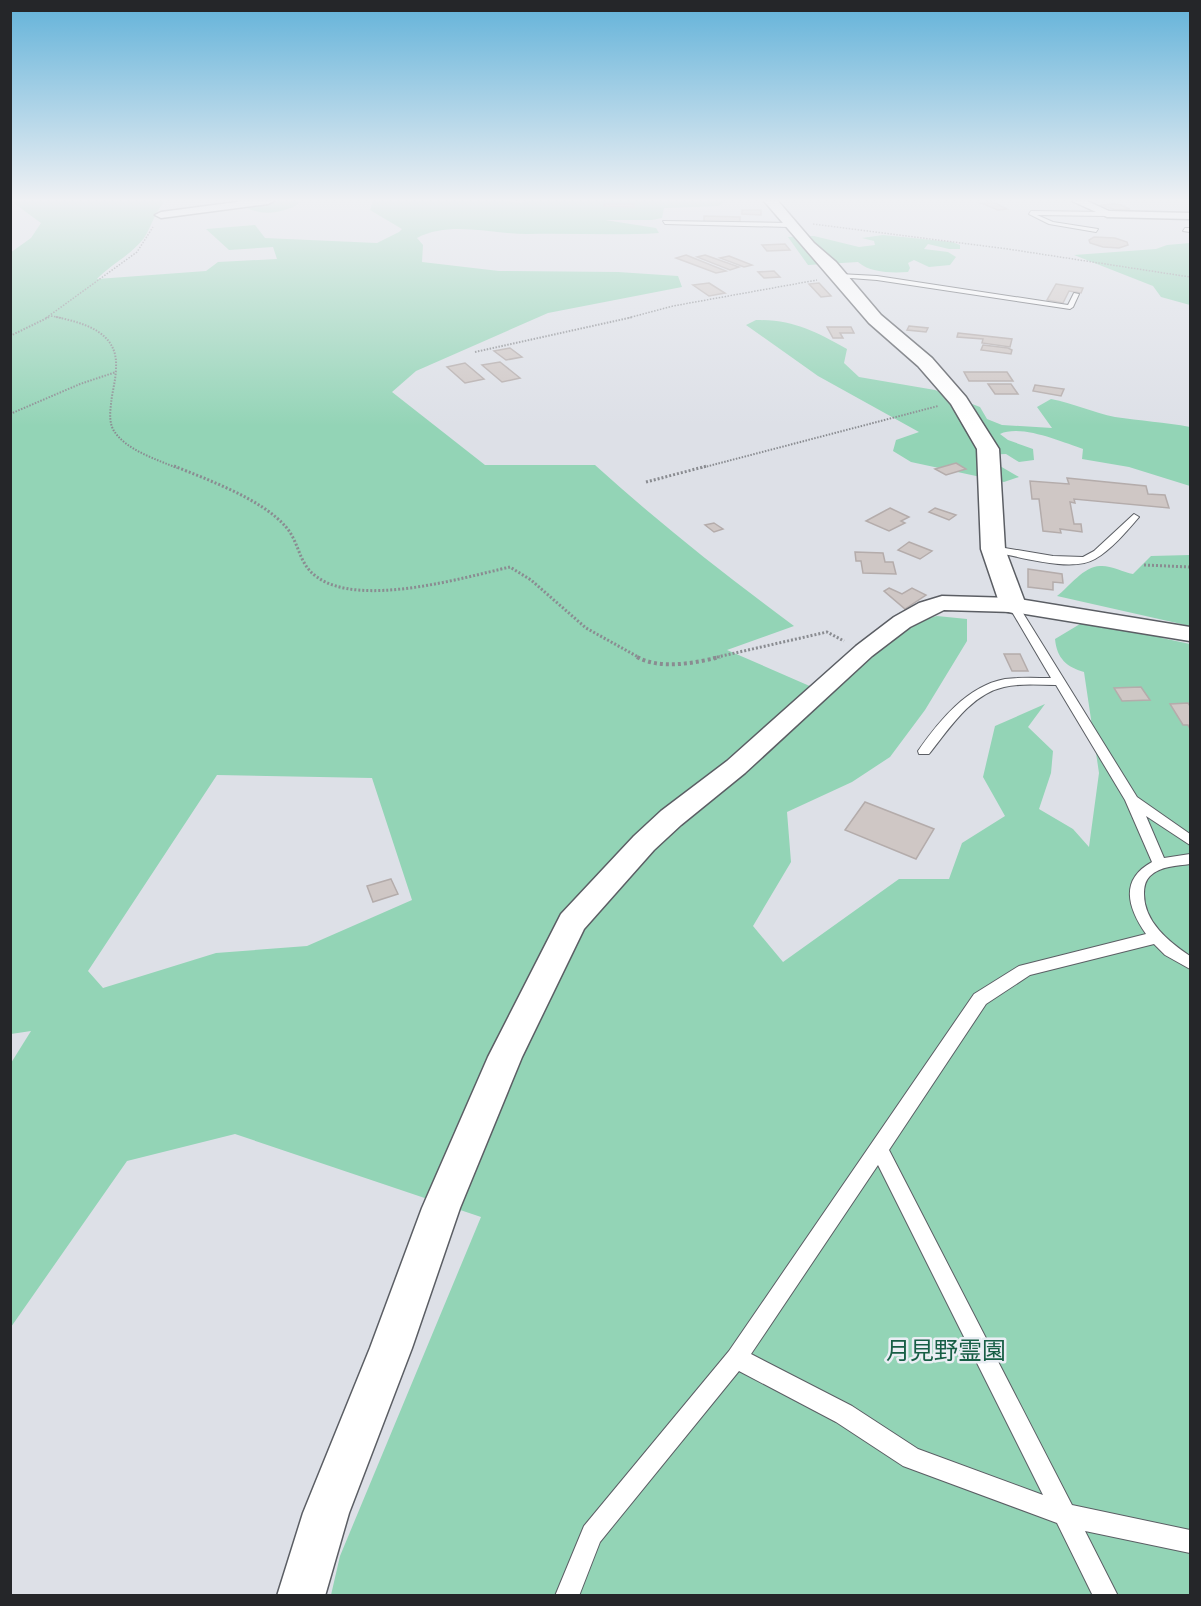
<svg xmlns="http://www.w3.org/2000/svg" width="1201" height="1606" viewBox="0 0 1201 1606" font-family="'Roboto Condensed','Noto Sans JP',sans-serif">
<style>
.green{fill:#93d4b6;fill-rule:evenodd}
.building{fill:#cfc7c5;stroke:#b4acab;stroke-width:1.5}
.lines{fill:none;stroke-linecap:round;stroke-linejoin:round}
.lane-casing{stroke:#5b5e64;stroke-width:2}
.street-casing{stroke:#5b5e64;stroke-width:3}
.secondary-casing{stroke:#5b5e64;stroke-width:3}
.path-far3{stroke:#8a8c91;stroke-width:1.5;stroke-dasharray:1.5 1.5;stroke-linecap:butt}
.path-far2{stroke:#8a8c91;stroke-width:2;stroke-dasharray:1.5 1.5;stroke-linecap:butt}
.path-far1{stroke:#8a8c91;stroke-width:3;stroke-dasharray:2 2;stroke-linecap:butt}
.path{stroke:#8a8c91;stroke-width:4;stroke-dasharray:3 3;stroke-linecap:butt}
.lane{fill:#fff;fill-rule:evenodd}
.street{fill:#fff;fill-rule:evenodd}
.secondary{fill:#fff;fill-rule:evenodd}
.labels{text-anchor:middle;stroke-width:5;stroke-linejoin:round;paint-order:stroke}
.near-park-label{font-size:24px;fill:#175e45;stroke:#eaeef4}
</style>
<rect width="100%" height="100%" fill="#dde0e7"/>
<g class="green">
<path d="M11,201h154c-11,12 -13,25 -21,37 -13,17 -34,27 -47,41l109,-8 12,-9 59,-3 -4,-12 -44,3 -23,-21 49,-4 10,13 112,5 22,-11 3,-3 -32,-19 3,-9h135l13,2 4,-2h199l-5,5 -55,2 -2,10 -10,2h-47l51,8 3,5c-43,3 -86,0 -129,1 -36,1 -79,-14 -113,4l6,7 -1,17 77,9 119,1 60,4 4,11 -134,26 -132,58 -24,21 93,73h110c64,58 130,110 199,161l-67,24 101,44 83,-71 26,-7 30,3v22l-42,69 -35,47 -38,25 -65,30 4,50 -38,64 30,36 116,-83h50l13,-36 43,-27 -22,-39 12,-51 50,-22 -17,23 25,24 -2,22 -12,36 34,20 16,18 10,-74 -15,-101c-17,-5 -27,-13 -29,-33l30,-18 71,11 6,6 28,6v951h-859l9,-39 141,-339 -246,-83 -108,27 -116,166v-264l20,-32 -20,3 -1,-781 21,-15 10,-15zM217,775l155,3 40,122 -105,46 -91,7 -113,35 -15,-17z"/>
<path d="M245,201h54l-1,3c-14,9 -35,12 -51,4z"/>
<path d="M883,235l69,7 8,3v4h-11l-21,-5 -4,5 24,3 8,5 -6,8 -21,2 -15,-7 -6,3 2,5 -2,4c-16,1 -38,1 -50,-10l-50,3 -20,-28 26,-1 45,11 16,-2 -1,-4 -12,-3z"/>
<path d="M1190,243v62l-29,-8 -8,-11 -79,-31 82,-6 11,-4z"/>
<path d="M756,320c39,0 58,11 91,29l-3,14 15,14 76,13 45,17 7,12 15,6 50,3 -15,-21 14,-8c22,4 43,14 64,18 25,4 50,5 75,10v59l-61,-19 -47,-8 1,-10c-21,-7 -62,-25 -83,-15l8,6 25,9 1,11 -15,2 -13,-8 -25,1 38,22 -15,5 -93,-20 -18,-11 3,-11 23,-8 -101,-56 -72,-51z"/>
<path d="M1190,555v71l-133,-30c12,-9 27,-30 43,-30 10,-1 23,6 33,8l18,-18z"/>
</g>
<g class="building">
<path d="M991,201l16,8 -9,1 -17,-7z"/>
<path d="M604,204h30v3l-30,-1z"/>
<path d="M1114,204l7,1 9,4 -14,1 -15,-5z"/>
<path d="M742,210h19v5l-19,-1z"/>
<path d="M704,216l36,1v5h-36z"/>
<path d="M1094,237l21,1 12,4 1,3 -9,3 -16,-1 -13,-4 -1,-3z"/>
<path d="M785,244l5,6 -23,1 -5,-6z"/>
<path d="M686,255l40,16 -10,2 -40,-15z"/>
<path d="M705,255l34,12 -9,3 -33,-13z"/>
<path d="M729,256l23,9 -8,2 -24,-9z"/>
<path d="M774,271l6,6 -16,1 -6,-6z"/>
<path d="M709,283l16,10 -16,3 -16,-11z"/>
<path d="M819,283l12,13 -10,1 -12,-13z"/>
<path d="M1056,284l27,4 -2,5 -12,-2 -6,12 -16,-3z"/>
<path d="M909,326l19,2 -2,4 -19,-2z"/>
<path d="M827,327h24l3,6h-14l3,5h-10z"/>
<path d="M958,333l54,6 -2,8 -28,-4 1,-4 -26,-2z"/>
<path d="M983,345l25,3 4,2 -1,4 -30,-4z"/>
<path d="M510,348l12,9 -16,3 -12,-9z"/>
<path d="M500,362l20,16 -18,4 -20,-17z"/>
<path d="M465,363l19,16 -19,4 -18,-16z"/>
<path d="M964,372h43l6,9h-44z"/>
<path d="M988,384h23l7,10h-23z"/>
<path d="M1035,385l29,4 -3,7 -28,-5z"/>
<path d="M956,463l10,6 -20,6 -11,-6z"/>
<path d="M1067,478l79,8 2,8 17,1 4,13 -95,-9 1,4 -5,-1 4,22h7l1,8 -22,-3 1,4 -18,-2 -4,-32h-7l-2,-18 39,3z"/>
<path d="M890,508l19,9 -8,4 4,2 -16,8 -23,-10z"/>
<path d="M935,508l21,7 -7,5 -20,-8z"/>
<path d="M714,523l9,6 -9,3 -9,-7z"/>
<path d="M909,542l23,9 -12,8 -22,-9z"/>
<path d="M855,552l28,1 2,9h8l3,12 -33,-1 -2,-12h-5z"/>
<path d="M1028,569l34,5 1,9 -10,-1v8l-25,-3z"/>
<path d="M889,588l13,6 10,-6 14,7 -21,14 -21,-18z"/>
<path d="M1004,654h16l8,17h-16z"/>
<path d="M1141,687l9,13 -28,1 -8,-13z"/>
<path d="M1188,703l2,3v23l-2,-4h-5l-13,-21z"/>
<path d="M865,802l69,27 -18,30 -71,-29z"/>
<path d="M391,879l7,15 -25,8 -6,-16z"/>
</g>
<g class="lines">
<defs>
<g id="lane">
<path d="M1031,211l76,1 3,2 -3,2 -70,-1 16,7 45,7 -2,3 -47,-8 -20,-10z"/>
<path d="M663,221l127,2 3,2 -3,2 -125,-3z"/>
<path d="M1185,228h5v4l-7,-1z"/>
<path d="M839,274l38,2 191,29 6,-12 5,1 -6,13 -3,2 -193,-29 -40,-3z"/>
<path d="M1134,514l5,3c-12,14 -28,33 -44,42 -24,14 -76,-3 -102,-7l-5,-3 5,-3 60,10 30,1 11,-6z"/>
<path d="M1013,602l5,3 119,192 53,37v11l-44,-29 18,42 26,-4v10c-13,2 -30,2 -40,12 -5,5 -6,11 -6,18 0,28 25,48 46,62v13l-25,-14 -11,-11 -124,31 -44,29 -97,146 183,355 118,25v23l-105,-22 33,65h-25l-36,-73 -154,-57 -67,-44 -97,-51 -139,171 -21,54h-24l29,-70 145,-175 245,-357 45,-28 127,-32c-18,-26 -27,-54 6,-72l-27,-62 -69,-115c-17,0 -35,-2 -52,2 -33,7 -55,42 -75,67h-10l-1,-3c21,-30 49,-65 87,-72 15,-2 31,-1 46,-1l-43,-73zM878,1165l165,330 -125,-46 -66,-43 -101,-52z"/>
</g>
<g id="street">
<path d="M244,201h30l-6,3 -107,14 -6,-3 6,-3z"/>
<path d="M1072,201h15l22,10 81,2v6l-83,-2z"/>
<path d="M942,596l71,2 177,29v14l-177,-29 -69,-2 -34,17 -38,29 -127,117 -64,52 -27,25 -70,79 -62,128 -62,151 -48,140 -63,165 -24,83h-48l26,-83 67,-165 52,-140 66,-151 73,-143 73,-78 27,-25 66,-50 129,-115 38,-29 25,-14z"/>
</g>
<path id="secondary" d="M764,201h14l36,42 22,19 45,53 51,43 34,39 33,52 6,100 21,56 -4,6 -9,2 -9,-2 -4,-6 -19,-56 -4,-100 -26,-45 -33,-38 -49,-43z"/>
</defs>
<use href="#lane" class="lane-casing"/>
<use href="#street" class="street-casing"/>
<use href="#secondary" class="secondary-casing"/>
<g class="path-far3">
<path d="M813,224l195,25 182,28"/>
<path d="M51,316l11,2"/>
<path d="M46,318l91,-66 16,-25"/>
<path d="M628,318l45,-12 144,-26"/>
</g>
<g class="path-far2">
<path d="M56,317c28,6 62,15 60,50 0,13 -4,25 -5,37 -1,9 -2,19 3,27 12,19 44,29 63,37"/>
<path d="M10,336l39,-19"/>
<path d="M475,352l158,-35"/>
<path d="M10,414l70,-30 36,-12"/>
<path d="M701,468l237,-62"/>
</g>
<g class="path-far1">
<path d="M174,466c34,14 88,33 112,61 14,16 12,37 31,50 43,31 145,1 193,-10l21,13 55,48 54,30"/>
<path d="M646,482l61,-16"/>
<path d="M1144,565l46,2"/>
<path d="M713,658l114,-26 17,9"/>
</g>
<path class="path" d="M637,657c24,13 57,6 83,0"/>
<use href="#lane" class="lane"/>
<use href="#street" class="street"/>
<use href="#secondary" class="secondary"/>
</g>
<linearGradient id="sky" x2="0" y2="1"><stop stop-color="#62b2d9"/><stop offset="0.47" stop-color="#f0f1f4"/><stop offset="1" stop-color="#f0f1f4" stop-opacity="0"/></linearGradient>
<rect width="1201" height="426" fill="url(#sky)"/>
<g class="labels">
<g class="near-park-label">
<text x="946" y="1359">月見野霊園</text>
</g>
</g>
<rect width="1201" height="1606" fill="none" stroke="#252629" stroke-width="24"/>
</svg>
